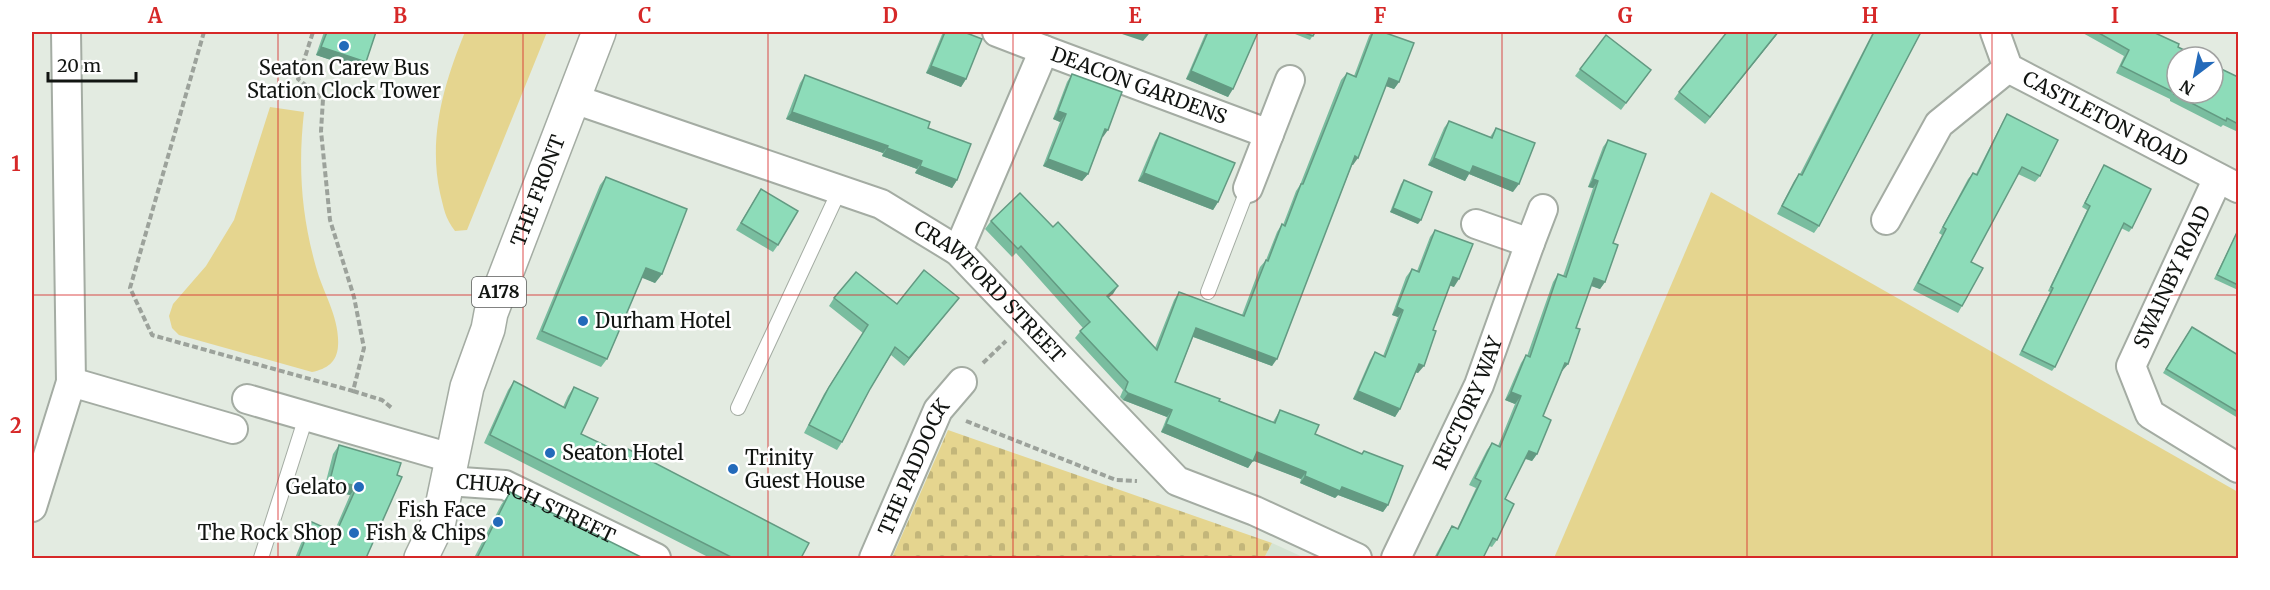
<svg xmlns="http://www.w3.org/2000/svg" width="2270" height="590" viewBox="0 0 2270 590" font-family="Merriweather,serif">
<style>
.built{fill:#d5e3d3}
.green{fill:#e5d58f}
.cemetery{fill:url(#cemetery-stones)}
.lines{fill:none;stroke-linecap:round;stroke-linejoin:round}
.lane-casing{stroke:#a4aca3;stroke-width:16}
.street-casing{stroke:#a4aca3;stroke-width:32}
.primary-casing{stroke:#a4aca3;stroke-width:36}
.path{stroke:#9ca29b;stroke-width:4;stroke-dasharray:6 3;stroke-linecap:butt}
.lane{stroke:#fff;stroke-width:14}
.street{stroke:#fff;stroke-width:28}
.primary{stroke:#fff;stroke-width:33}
.wall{fill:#79bd9f}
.shaded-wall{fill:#639a82}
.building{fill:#8ddcb9;stroke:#639a82;stroke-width:1.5}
.grid{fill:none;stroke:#d62828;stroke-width:1.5;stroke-opacity:0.55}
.poi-dot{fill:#236aba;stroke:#fff;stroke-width:2}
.labels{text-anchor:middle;stroke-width:5;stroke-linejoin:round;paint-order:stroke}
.shield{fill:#fff;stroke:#595b59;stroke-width:1.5}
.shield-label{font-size:18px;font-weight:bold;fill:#121512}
.poi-label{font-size:20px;fill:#121512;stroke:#fff;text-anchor:start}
.street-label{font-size:20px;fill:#121512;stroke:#fff}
.neatline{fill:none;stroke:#d62828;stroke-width:2}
.grid-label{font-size:20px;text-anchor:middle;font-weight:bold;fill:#d62828}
</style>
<defs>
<pattern id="cemetery-stones" width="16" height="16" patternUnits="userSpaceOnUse" patternTransform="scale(1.5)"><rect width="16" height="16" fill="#e5d58f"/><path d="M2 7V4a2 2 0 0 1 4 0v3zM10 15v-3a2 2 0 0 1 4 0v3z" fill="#c3b67a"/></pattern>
</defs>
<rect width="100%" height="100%" fill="#e3ebe1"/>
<path class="built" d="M1272,543l33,15h-41z"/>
<g class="green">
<path d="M465,32h82l-80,198 -12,1c-10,-13 -11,-22 -15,-38 -12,-56 4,-110 25,-161z"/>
<path d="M270,107l34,5c-6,54 -3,102 12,155 7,26 24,51 22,79 -1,16 -11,23 -26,26l-133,-37 -7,-7 -3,-12 4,-12 33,-38 28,-46z"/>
<path d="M1711,192l527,300v66h-684z"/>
</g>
<path class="cemetery" d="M948,430l324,113 -8,15h-372z"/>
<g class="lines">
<defs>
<g id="lane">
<path d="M1208,292l40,-104"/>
<path d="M738,408l102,-219"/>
<path d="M261,558l45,-141"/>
</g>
<g id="street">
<path d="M66,32l5,350"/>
<path d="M997,32l47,18"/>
<path id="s1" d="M1995,32l13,36 230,120"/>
<path id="s2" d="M574,99l307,105 77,47 219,230 78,30 102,47"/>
<path d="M2218,178l-87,188 19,48 88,54"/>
<path d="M1248,188l42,-108"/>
<path d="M1886,220l53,-96 69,-56"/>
<path d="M1530,243l13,-34"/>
<path id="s3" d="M958,251l86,-201 225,84"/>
<path d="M247,399l204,59"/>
<path id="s4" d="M447,481l58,4 151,73"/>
<path d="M32,507l39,-125 162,47"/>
<path id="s5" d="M874,558l64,-148 24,-28"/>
<path id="s6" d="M1396,558l83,-173 51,-142 -54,-19"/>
</g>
<g id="primary">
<path id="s7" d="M421,558l18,-37 28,-134 21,-58 3,-16 108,-281"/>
</g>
</defs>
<use href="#lane" class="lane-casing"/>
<use href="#street" class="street-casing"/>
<use href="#primary" class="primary-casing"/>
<g class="path">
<path d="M204,32l-74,256 22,47 201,56 11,-43 -10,-51 -24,-77 -9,-89 2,-32 -25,-20 15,-47"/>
<path d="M983,363l23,-22"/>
<path d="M353,391l29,9 11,9"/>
<path d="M966,421l150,59 21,1"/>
</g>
<use href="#lane" class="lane"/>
<use href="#street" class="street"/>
<use href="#primary" class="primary"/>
</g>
<g class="wall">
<path d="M324,32h52l-10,30 -5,8 -45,-15z"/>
<path d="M943,32h21l2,47 -5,8 -35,-14z"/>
<path d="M1206,32h52l-30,65 -42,-18z"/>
<path d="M1290,32h25l-5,8z"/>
<path d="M1372,32h11l16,50 -5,7 -8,-3 -33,79h-1l-80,201 -79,-29 -18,45 44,19 54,21 7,-12 35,24 47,20 2,-3 24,54 -5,7 -45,-17 -3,3 -35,-15 1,-4 -48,-19 -5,8 -87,-36 6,-15 -44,-17 -3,-3 3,-7 -48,-52 8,-10 -67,-75 -4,4 -27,-28 6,-8 122,73 -5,3 47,51 19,-48 5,-8 63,23 18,-48 6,-7 11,-28 5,-8 1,1 13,-34 4,-6 41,-105 6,-7 7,3 15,-40z"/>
<path d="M1779,32l-74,92 -31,-25 5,-7z"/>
<path d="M1873,32h48l-102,194 -5,7 -37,-19 17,-33 5,-7h1z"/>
<path d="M2081,32h72l25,15 60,30v55l-15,-7 -2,2 -51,-26v-2l-54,-26 8,-17z"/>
<path d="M1606,35l45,35 -30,40 -46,-34z"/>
<path d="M1072,74l31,63h-1l-14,37 -6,7 -39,-15 17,-44 -7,-3 14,-37z"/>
<path d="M805,75l123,53 29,52 -5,8 -37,-15 2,-4 -35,-13 1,-3 -97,-34 14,-36z"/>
<path d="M2007,114l33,62 -5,6 -17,-8 -47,88 -9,44 -4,7 -45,-23 29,-55 -3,-2 29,-54 5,-6 3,1 27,-53z"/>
<path d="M1449,121l41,16 6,-9 17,64 -44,-18 -4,7 -37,-16 16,-37z"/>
<path d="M1160,133l58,69 -5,8 -75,-29 17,-40z"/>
<path d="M1608,140l5,103 -8,39 -5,7 -9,-3 -15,42 -8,36 -6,7h-1l-18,45 -6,38 -5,7 -7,-2 -20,40 -8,41 -5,7 -3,-1 -6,12h-49l13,-24 5,-8 5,3 19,-41 -7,-3 18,-35 5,-7 6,3 17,-42 -10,-4 16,-37 5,-8 1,1 26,-74 5,-8 5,2 30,-88 -5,-1 15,-40z"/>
<path d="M2104,165l28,63 -3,4 -8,-4 -66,139 -3,4 -33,-16 31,-63 -2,-1 39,-81 -5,-3z"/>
<path d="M606,177l56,97 -7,9 -13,-6 -35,82 -6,8 -65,-28 64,-154z"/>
<path d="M1404,180l14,44 -28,-12 11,-28z"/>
<path d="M761,189l17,56 -5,7 -37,-22z"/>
<path d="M1435,230l19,57 -4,-2 -17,45 -15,43 -2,-1 -16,37 -5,8 -42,-18 17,-39 5,-8 8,4 15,-39 -6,-2 14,-38 6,-8 5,2 13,-34z"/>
<path d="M2238,230v60l-24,-11z"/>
<path d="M834,298l63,6 56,1 -49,61 -13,-11 -21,34 -28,53 -5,8 -33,-17 20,-39 39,-61 -34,-27z"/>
<path d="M2192,327l46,28v63l-75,-45z"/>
<path d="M514,381l49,26 5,-11 6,-9 7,47 44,20 3,-5 173,109h-91l-226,-115 24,-53z"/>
<path d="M339,445l62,18 -35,95h-71l11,-27 6,-9 22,10 16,-37 -26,-6 9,-35z"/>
<path d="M510,492l133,66h-169l27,-53z"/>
</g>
<g class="shaded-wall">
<path d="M1116,32h26l7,2 -6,7z"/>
<path d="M1778,32h1l-74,92 5,-7z"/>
<path d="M321,47l45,15 -5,8 -45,-15z"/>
<path d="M931,66l35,13 -5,8 -35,-14z"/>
<path d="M1191,71l42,18 -5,8 -42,-18z"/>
<path d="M1389,78l10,4 -5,7 -11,-4z"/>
<path d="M1058,111l8,3 -6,8 -7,-3z"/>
<path d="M792,112l96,34 -5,7 -97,-34z"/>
<path d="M1105,129l3,1 -5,7 -3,-1z"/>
<path d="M887,148l35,13 -5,8 -35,-13z"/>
<path d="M1355,156l3,2 -5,7 -3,-1z"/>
<path d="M1434,158l39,8 46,18 -6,8 -44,-18 -4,7 -37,-16z"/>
<path d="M1048,159l40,15 -6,7 -39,-15z"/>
<path d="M920,166l37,14 -5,8 -37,-15z"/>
<path d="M1144,173l74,29 -5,8 -75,-29z"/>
<path d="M1593,179l5,2 -5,7 -5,-1z"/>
<path d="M1393,208l28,12 -3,4 -28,-12z"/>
<path d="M646,268l16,6 -7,9 -15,-6z"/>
<path d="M1453,277l6,2 -5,8 -6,-2z"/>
<path d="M1594,278l11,4 -5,7 -11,-4z"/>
<path d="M1118,286l-5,8 -11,9 5,-7z"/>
<path d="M959,298l-6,7 -49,61 5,-8z"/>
<path d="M1397,307l6,3 -5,7 -6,-2z"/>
<path d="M1196,328l81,31 -5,7 -81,-30z"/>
<path d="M1565,363l3,1 -6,7 -2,-1z"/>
<path d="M1419,364l5,2 -6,7 -4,-1z"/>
<path d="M1358,391l42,18 -5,8 -42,-18z"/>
<path d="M1511,392l10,4 -6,8 -10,-4z"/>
<path d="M1128,393l44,17 -5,7 -44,-17z"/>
<path d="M1166,424l87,37 -5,7 -87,-36z"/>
<path d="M1529,451l8,3 -5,7 -8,-3z"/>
<path d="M1257,452l49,20 -5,7 -50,-19z"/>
<path d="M1305,476l37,11 46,18 -5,7 -45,-17 -3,3 -35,-15z"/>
<path d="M330,480l27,6 -7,9 -26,-6z"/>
</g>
<g class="building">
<path d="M327,32h49l-10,30 -45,-15z"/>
<path d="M945,32h19l18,7 -16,40 -35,-13z"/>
<path d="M1208,32h50l-25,57 -42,-18z"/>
<path d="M1302,32h13l-2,4z"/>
<path d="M1373,32h10l31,11 -15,39 -10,-4 -31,80 -3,-2 -78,203 -81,-31 -21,54 45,17 -1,2 56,22 5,-13 39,15 -4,9 47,20 2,-3 39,15 -15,39 -46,-18 -2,4 -35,-15 1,-4 -49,-20 -4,9 -87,-37 6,-14 -44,-17 -3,-3 3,-8 -48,-51 10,-9 -69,-76 -3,3 -27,-28 29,-28 33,34 5,-5 60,64 -11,10 50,54 22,-58 65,24 22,-56 2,1 14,-37 3,2 16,-42h2l44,-111 9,4z"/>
<path d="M1727,32h51l-68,85 -31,-25z"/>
<path d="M1874,32h47l-102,194 -37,-20 17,-32 3,1z"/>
<path d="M2097,32h56l26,12 -1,3 20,10h-21v36h36v-28l25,12v47l-11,-6 -1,3 -52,-27 1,-1 -54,-27 8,-16z"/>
<path d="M1606,35l45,35 -25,33 -46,-34z"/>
<path d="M1072,74l50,18 -14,38 -3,-1 -17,45 -40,-15 18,-45 -8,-3z"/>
<path d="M805,75l125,47 -2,6 43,16 -14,36 -37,-14 2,-5 -35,-13 1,-2 -96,-34z"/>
<path d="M2007,114l51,26 -18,36 -18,-9 -51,95 12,6 -21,38 -44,-23 28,-54 -3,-2 30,-54 4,2z"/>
<path d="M1449,121l43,17 4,-10 39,15 -16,41 -46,-18 -3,7 -36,-15z"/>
<path d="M1160,133l75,30 -17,39 -74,-29z"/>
<path d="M1608,140l38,14 -33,89 5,2 -13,37 -11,-4 -18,50 4,1 -12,35 -3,-1 -22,53 8,4 -14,34 -8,-3 -24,48 9,5 -17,36 -4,-2 -10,20h-47l16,-32 6,3 23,-48 -6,-3 17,-35 8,4 21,-51 -10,-4 15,-37 4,2 28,-83 8,3 32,-96 -5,-2z"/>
<path d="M2104,165l47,24 -19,39 -8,-5 -69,144 -33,-16 31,-63 -2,-1 39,-81 -5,-3z"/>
<path d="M606,177l81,32 -25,65 -16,-6 -39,91 -65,-28z"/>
<path d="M1404,180l28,12 -11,28 -28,-12z"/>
<path d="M761,189l37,22 -20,34 -37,-22z"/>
<path d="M1435,230l38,14 -14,35 -6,-2 -20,53 3,1 -12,35 -5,-2 -19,45 -42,-18 17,-39 10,5 18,-47 -6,-3 15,-38 7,3z"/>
<path d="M2238,230v55l-21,-10z"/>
<path d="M924,270l35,28 -50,60 -14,-11 -25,42 -28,53 -33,-17 20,-38 39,-62 -34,-27 22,-26 41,32z"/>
<path d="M2192,327l46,28v57l-72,-43z"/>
<path d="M514,381l51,27 9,-21 24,11 -17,36 44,21 3,-6 181,94 -8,15h-68l-243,-123z"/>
<path d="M339,445l62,18 -4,12 5,2 -36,81h-68l14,-36 24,11 21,-47 -27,-6z"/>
<path d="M510,492l133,66h-166z"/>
</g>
<path class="grid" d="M278,32v526M523,32v526M768,32v526M1013,32v526M1257,32v526M1502,32v526M1747,32v526M1992,32v526M32,295h2206"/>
<g class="poi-dot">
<circle cx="344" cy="46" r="6"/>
<circle cx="583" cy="321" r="6"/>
<circle cx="550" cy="453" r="6"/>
<circle cx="733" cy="469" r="6"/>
<circle cx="359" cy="487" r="6"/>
<circle cx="498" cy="522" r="6"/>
<circle cx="354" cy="533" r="6"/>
</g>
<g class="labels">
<rect class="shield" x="472" y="277" width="54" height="30" rx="4.5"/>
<g class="shield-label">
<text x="499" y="298">A178</text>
</g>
<g class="poi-label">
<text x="344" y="75" text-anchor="middle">Seaton Carew Bus<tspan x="344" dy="23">Station Clock Tower</tspan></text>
<text x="595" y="328">Durham Hotel</text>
<text x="562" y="460">Seaton Hotel</text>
<text x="745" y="465">Trinity<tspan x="745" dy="23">Guest House</tspan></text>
<text x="347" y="494" text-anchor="end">Gelato</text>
<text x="486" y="517" text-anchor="end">Fish Face<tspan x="486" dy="23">Fish &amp; Chips</tspan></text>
<text x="342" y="540" text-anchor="end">The Rock Shop</text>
</g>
<g class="street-label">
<text dy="7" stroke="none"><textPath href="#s3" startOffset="320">DEACON GARDENS</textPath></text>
<text dy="7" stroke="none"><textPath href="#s1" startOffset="148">CASTLETON ROAD</textPath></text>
<text dy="7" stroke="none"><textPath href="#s7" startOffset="387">THE FRONT</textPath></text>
<text transform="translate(2172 277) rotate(-65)" y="7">SWAINBY ROAD</text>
<text dy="7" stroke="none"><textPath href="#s2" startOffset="465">CRAWFORD STREET</textPath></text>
<text dy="7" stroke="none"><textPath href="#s6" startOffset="171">RECTORY WAY</textPath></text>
<text dy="7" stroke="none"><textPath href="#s5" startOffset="99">THE PADDOCK</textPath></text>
<text dy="7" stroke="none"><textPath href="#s4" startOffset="94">CHURCH STREET</textPath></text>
</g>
</g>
<rect width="2270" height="590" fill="none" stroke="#ffffff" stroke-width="66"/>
<g transform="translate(2195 75) rotate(212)"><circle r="28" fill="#ffffff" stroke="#a0a1a0" stroke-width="1.5"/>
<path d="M0-4.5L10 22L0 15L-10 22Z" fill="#236aba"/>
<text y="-9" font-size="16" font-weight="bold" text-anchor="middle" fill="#121512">N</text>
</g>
<path d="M48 72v9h88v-9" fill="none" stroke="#121512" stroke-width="3"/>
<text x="57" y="72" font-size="18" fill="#121512" stroke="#ffffff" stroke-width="4.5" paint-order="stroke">20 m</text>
<rect x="33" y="33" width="2204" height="524" class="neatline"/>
<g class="grid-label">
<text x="155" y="23">A</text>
<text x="400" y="23">B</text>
<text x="645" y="23">C</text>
<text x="890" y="23">D</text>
<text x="1135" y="23">E</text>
<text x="1380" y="23">F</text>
<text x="1625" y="23">G</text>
<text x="1870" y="23">H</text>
<text x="2115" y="23">I</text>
<text x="16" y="171">1</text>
<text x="16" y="433">2</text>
</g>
</svg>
